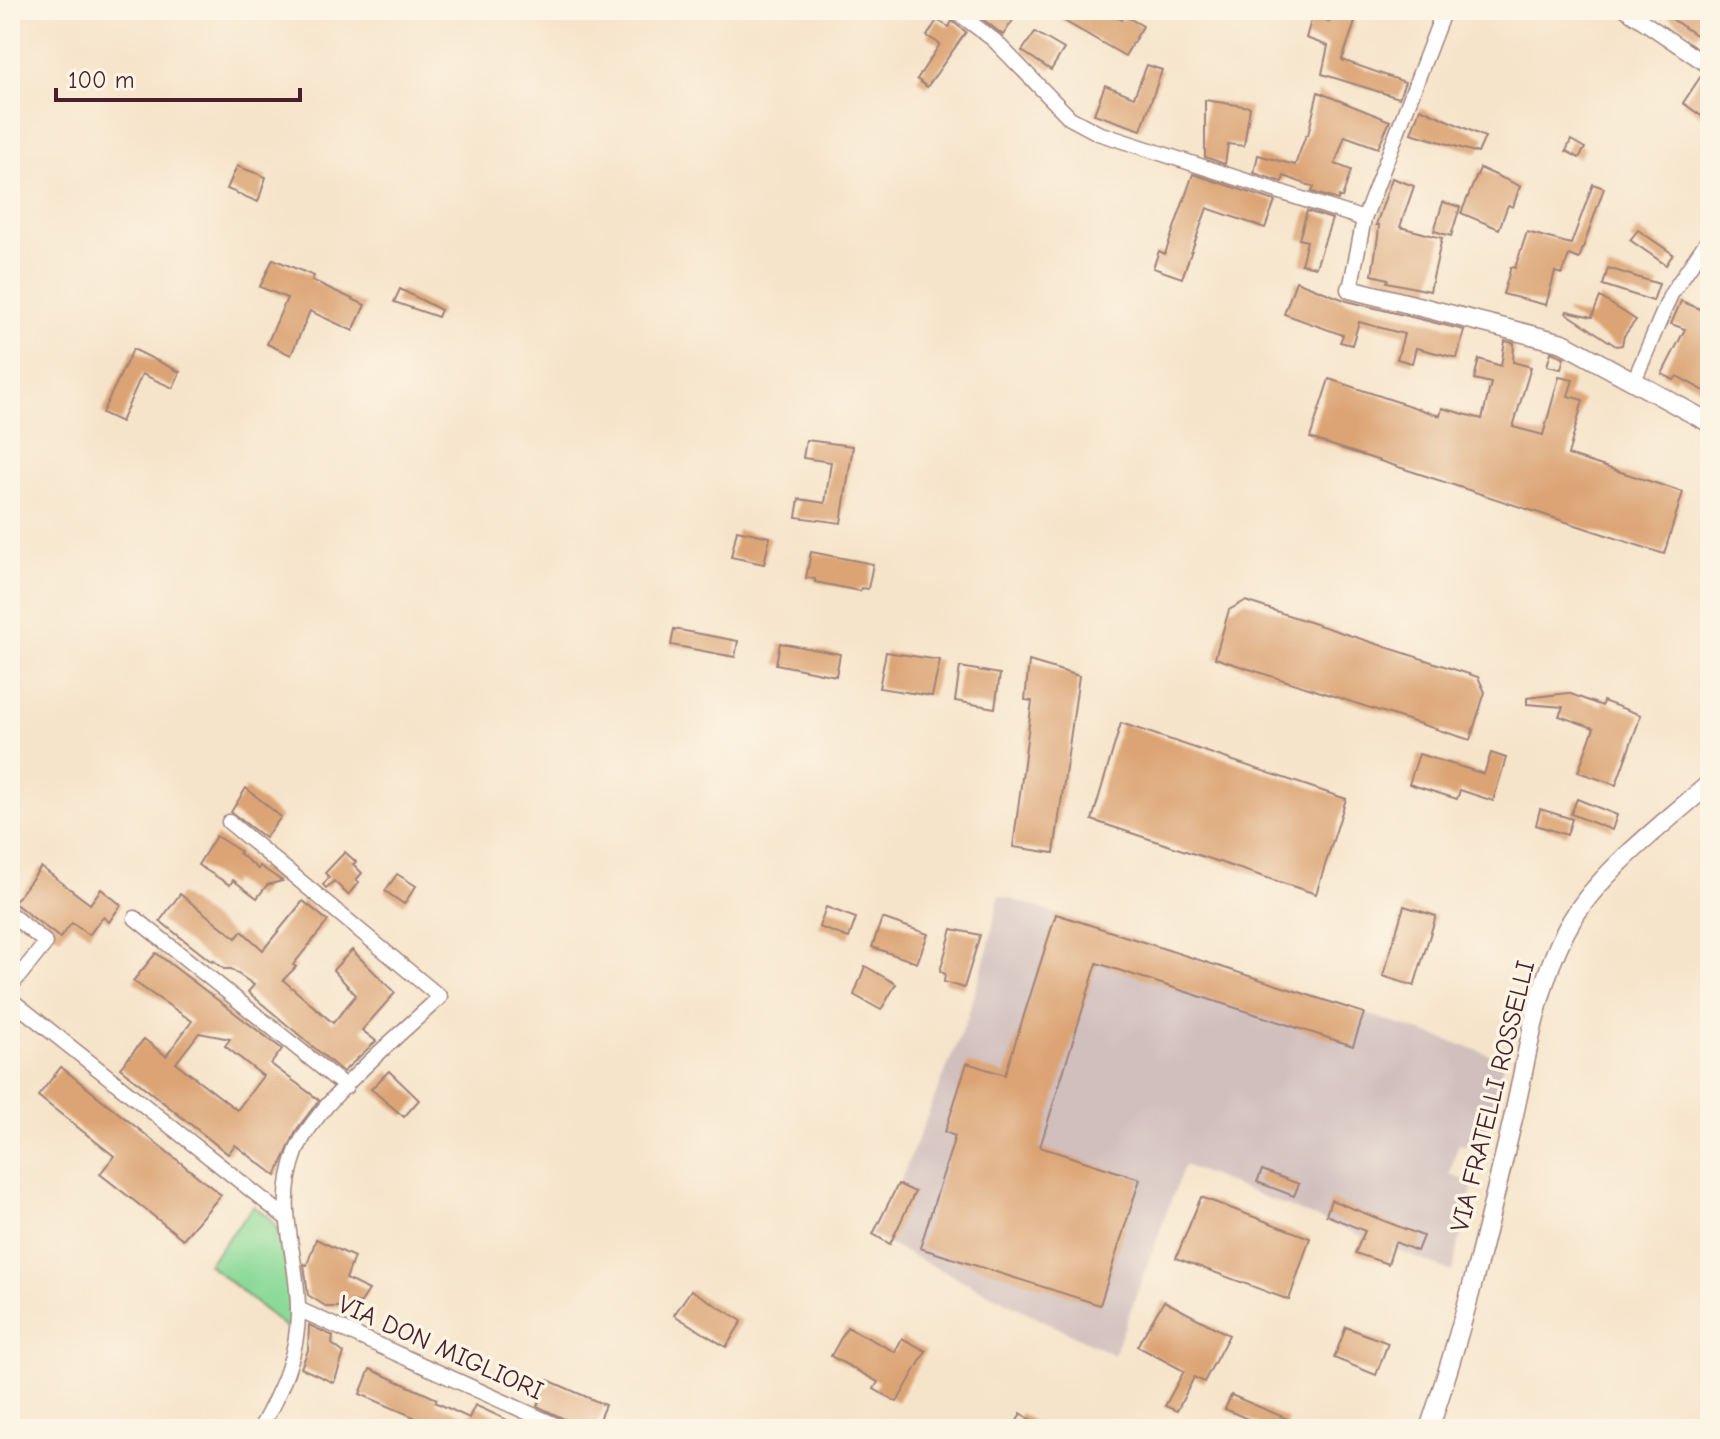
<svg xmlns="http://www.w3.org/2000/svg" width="1720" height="1439" viewBox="0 0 1720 1439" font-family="'Comic Neue',sans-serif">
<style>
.industrial{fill:#d1bfbd}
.green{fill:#8cda99;stroke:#6b7c62;stroke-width:2}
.building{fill:#dca474;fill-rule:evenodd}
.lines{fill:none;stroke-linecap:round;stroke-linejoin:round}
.street-casing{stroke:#a0827a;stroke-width:17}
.secondary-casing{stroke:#a0827a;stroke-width:21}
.street{stroke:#fff;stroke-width:14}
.secondary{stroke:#fff;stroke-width:18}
.labels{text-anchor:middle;stroke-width:7;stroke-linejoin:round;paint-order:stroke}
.street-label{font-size:26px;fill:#4a1f2b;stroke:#fcf5e5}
</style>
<rect width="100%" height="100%" fill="#fcf5e5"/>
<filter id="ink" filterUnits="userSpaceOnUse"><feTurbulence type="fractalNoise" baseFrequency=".0125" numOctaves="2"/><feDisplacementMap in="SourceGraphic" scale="16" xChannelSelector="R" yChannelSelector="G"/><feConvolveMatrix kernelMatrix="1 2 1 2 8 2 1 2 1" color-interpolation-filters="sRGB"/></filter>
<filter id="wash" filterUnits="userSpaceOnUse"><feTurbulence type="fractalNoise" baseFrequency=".006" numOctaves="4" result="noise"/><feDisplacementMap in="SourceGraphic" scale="32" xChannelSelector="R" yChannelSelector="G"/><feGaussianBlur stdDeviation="1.8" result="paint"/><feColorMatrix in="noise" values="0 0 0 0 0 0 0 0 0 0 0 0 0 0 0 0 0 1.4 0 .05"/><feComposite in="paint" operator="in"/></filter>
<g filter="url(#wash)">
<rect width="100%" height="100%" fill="#f6e4ca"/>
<path class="industrial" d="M999,895l506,164 -23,89 -24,-4 -8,30 23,10 -21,88 -268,-107 -70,190 -244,-120 31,-55 66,-161 22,-74z"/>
<path class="green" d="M254,1206c6,5 14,10 19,17 15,21 19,81 16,107l-81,-66z"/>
<g id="blocks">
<g class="building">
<path d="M971,10h49l-17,25z"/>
<path d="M1045,10h60l17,10 3,-4 18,10 -18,30z"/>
<path d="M1659,10h51v5l-13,21z"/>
<path d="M1313,14l17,8 4,-8 21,8 -13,38 63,22 -6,16 -77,-24 6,-28 -22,-8z"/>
<path d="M937,20l12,7 3,-6 14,11 -39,55 -10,-8 23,-35 -13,-8z"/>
<path d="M1035,32l29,17 -13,21 -29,-19z"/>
<path d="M1147,65l15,5 -21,60 -47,-16 11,-29 29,12z"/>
<path d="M1701,76l9,6v40l-27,-19z"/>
<path d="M1318,92l72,29 -12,27 -33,-12 -10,28 16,6 -9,28 -3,-2 -1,4 -26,-8 2,-5 -30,-11 -2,6 -28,-9 4,-18 37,10 11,-30h2z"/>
<path d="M1205,100l45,7 -6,39 -16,-2 -3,20 -20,-7z"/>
<path d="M1420,108l65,29 -7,16 -67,-20z"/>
<path d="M1571,140l14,8 -6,10 -13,-7z"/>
<path d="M237,166l29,11 -8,25 -31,-13z"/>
<path d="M1480,168l40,18 -7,21 -5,-2 -9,24 -38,-16z"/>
<path d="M1193,174l82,27 -10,27 -58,-20 -25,70 -29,-10 6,-17 6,3z"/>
<path d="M1392,178l22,8 -14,41 42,11 -12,53 -43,-9 1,-3 -16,-4 6,-39 1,-11h-3z"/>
<path d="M1593,184l11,4 -25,71 -10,-4 -7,19 -7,-2 -9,33 -43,-11 8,-27 4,1 12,-36 44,12z"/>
<path d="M1443,202l17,5 -9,29 -17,-5z"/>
<path d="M1307,211l25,8 -16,48 -15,-3 6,-23 -8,-2z"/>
<path d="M1638,230l35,24 -7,11 -36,-25z"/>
<path d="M273,259l41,17 -2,4 53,25 -12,26 -43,-20 -19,44 -24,-11 20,-46 -27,-11z"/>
<path d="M1608,268l51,16 -6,17 -50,-16z"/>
<path d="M1296,281l51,20 117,29 -7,28 -41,-10 -4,15 -15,-4 7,-25 -45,-12 -7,23 -12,-3 3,-7 -59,-21z"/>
<path d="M400,289l41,21 -3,7 -44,-15z"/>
<path d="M1600,297l36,23 -12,16 -2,9 -6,1 -50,-33 1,-2 25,6z"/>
<path d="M1681,301l29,12v81l-33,-18 -3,4 -12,-6 23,-45 -14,-5z"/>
<path d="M1505,341l9,2 -1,19 18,5 -18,60 30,8 16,-58 14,3 -5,16 15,4 -15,55 115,37 -19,62 -354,-116 19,-59 111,37 2,-8 40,11 9,-36 -17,-4 5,-20 22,7z"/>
<path d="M133,349l47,23 -7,16 -31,-14 -21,48 -19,-9z"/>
<path d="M1551,352l13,5 -3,12 -14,-3z"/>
<path d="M806,440l47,6 -12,77 -45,-6 3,-18 26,4 6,-41 -28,-4z"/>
<path d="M737,530l33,7 -6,27 -33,-7z"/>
<path d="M811,552l62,12 -5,25 -7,-1 -1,3 -45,-9v-3l-9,-1z"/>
<path d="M1245,601l233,76 7,15 -15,48 -255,-82 14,-48z"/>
<path d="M674,629l64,12 -3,16 -64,-12z"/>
<path d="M780,643l60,11 -4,22 -60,-12z"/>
<path d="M886,652l54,8 -8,36 -53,-8z"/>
<path d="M1029,661l50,15 -25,177 -41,-6 19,-146 -7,-1z"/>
<path d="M960,667l40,7 -5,34 -40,-7z"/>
<path d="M1568,693l34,13 1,-5 38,14 -25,70 -38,-13 16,-44 -35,-12 4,-9 -36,-3v-6z"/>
<path d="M1121,723l225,76 -30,95 -224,-74z"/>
<path d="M1491,753l15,5 -13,43 -33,-11 -3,9 -48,-15 10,-30 65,20z"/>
<path d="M246,788l35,29 -16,21 -34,-26z"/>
<path d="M1577,799l40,16 -5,15 -41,-16z"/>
<path d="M1540,809l32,10 -5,16 -31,-10z"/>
<path d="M216,836l24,15 -1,2 19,16 2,-3 22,15 -15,4 -10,13 -24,-18 -3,5 -32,-20z"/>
<path d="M345,852l11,10 -3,2 9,9 -6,7 3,2 -11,13 -14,-14 -8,7 -3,-3 6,-8 -4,-4z"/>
<path d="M41,867l49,37 11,-15 20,16 -12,17 -6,-5 -14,18 -17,-12 -12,15 -46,-35z"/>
<path d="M397,874l19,12 -12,18 -19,-13z"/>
<path d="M180,894l56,44 6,-7 21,19 40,-49 25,20 -35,44 3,2 -13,13 50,43 23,-28 -23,-25 19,-20 43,43 -33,37 14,11 -33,31 -95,-80 6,-7 -23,-16h-7l-11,-9 -1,2 -52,-41z"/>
<path d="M1404,906l32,10 -22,70 -31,-10z"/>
<path d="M826,907l30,11 -7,20 -30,-11z"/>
<path d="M1056,914l308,99 -11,33 -256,-83 -57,184 100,32 -40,126 -180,-57 35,-112 -10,-4 22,-69 38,12z"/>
<path d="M882,918l46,16 -11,29 -45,-16z"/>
<path d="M952,929l28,6 -16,53 -20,-6 1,-8 -5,-3z"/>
<path d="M156,953l126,96 -11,15 48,36 -22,29 -21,47 -41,-31 -7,9 -108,-86 24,-29 22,17 26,-35 -59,-40zM199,1033l31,6 -5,7 38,30 -26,34 -61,-47z"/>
<path d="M865,966l31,18 -15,26 -27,-15z"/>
<path d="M61,1067l160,128 -38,44 -83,-65 14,-18 -76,-60z"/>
<path d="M389,1071l30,29 -15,17 -33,-28z"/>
<path d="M1262,1170l37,14 -5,12 -37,-14z"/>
<path d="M898,1184l17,8 -25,52 -17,-10z"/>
<path d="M1201,1197l109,41 -21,62 -113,-42z"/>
<path d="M1331,1200l92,36 -6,15 -22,-9 -7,22 -33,-11 10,-22 -39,-16z"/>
<path d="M316,1239l38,18 -8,22 23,11 -9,14 -9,-3 -2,6h-22l-19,-12 -4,-31 3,1z"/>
<path d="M691,1290l51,31 -16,26 -52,-32z"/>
<path d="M1164,1301l65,34 -25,47 -10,-5 -17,34 -12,-5 19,-35 -47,-25z"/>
<path d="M309,1325l24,11 -1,8 12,9 -10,30 -33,-15 7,-18z"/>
<path d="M847,1327l48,25 7,-14 24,13 -29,51 -23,-13 4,-7 -47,-26z"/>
<path d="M1346,1327l42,16 -12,32 -42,-17z"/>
<path d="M370,1369l67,30 -2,3 34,16 6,-13 51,24h-100l-14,-7 2,-5 -54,-23z"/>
<path d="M548,1380l57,25 -10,24h-10l-48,-23z"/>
<path d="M1231,1395l57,24 -4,10h-14l-45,-20z"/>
<path d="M1021,1413l23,16h-31z"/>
</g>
</g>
</g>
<g filter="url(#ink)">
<use href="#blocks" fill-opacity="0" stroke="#a0827a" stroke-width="2"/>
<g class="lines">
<defs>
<g id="street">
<path d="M954,10l40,30 76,78 28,15 266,86"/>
<path d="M1626,10l84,57"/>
<path d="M1350,289l14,-70 80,-209"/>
<path d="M1634,381l37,-87 39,-57"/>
<path d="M229,822l211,175c-38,36 -127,109 -144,155 -22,58 2,100 2,157 1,44 -17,82 -38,120"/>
<path d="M10,914l34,27 1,3 -35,43"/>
<path d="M135,918l211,169"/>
<path d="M10,999l275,218"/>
<path d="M298,1309l266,120"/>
</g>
<g id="secondary">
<path d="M1350,289l213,54 147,80"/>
<path d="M1429,1429c34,-100 59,-203 83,-306 16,-67 24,-143 60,-203 30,-50 94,-98 138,-137"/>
</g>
</defs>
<use href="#street" class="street-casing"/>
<use href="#secondary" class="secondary-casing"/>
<use href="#street" class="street"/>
<use href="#secondary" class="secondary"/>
</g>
</g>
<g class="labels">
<g class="street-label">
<text transform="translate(1492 1096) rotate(-76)" y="9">VIA FRATELLI ROSSELLI</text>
<text transform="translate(441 1347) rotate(24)" y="9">VIA DON MIGLIORI</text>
</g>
</g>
<rect width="1720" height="1439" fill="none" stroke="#fcf5e5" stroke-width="40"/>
<path d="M56 88v12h244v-12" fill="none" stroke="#4a1f2b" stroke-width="4"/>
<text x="68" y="88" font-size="24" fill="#4a1f2b" stroke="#fcf5e5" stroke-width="6" paint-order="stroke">100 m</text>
</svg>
